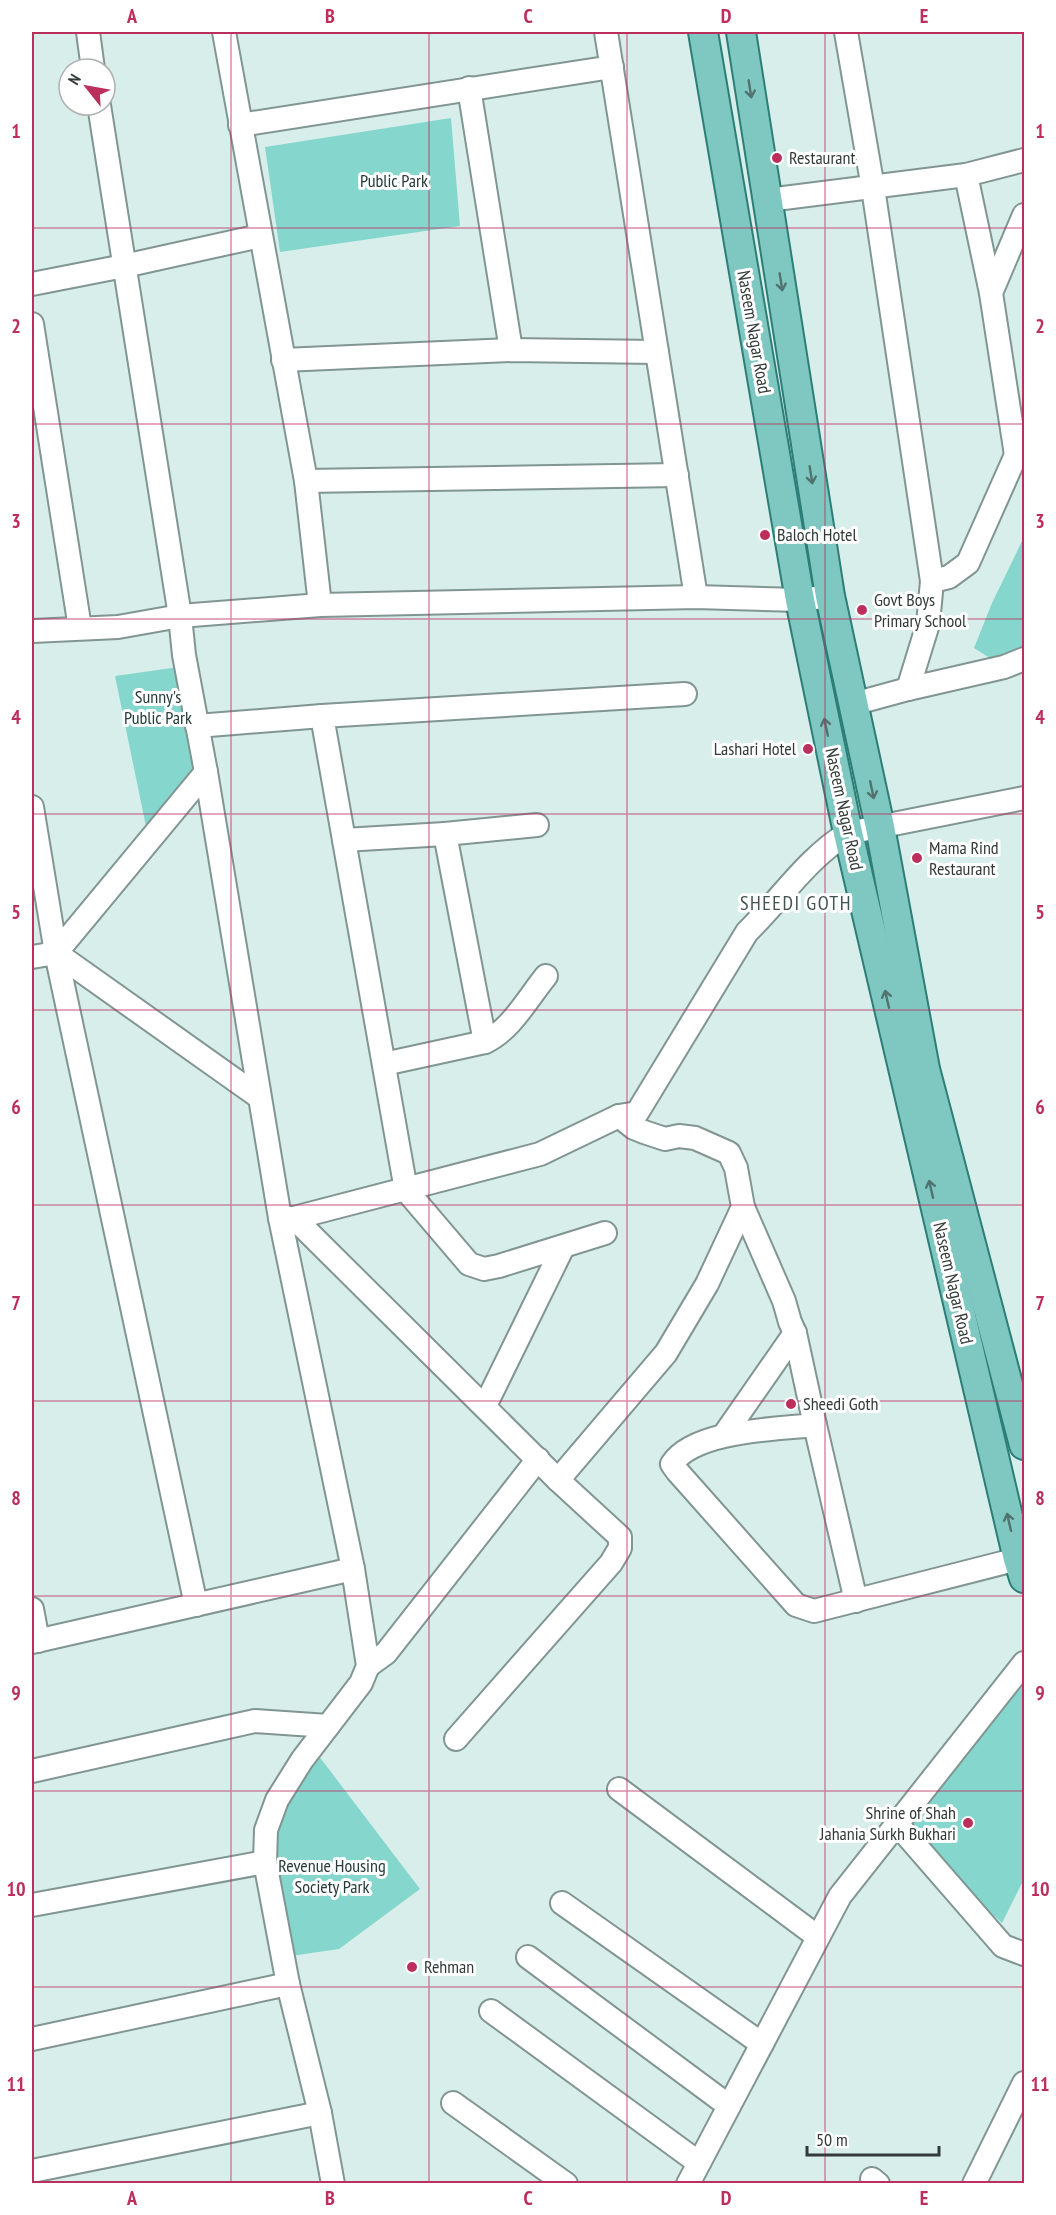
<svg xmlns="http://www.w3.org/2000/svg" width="1056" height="2215" viewBox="0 0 1056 2215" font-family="'PT Sans Narrow',sans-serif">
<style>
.green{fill:#85d7cd}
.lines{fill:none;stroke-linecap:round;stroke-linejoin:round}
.minor-casing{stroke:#819592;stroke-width:26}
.major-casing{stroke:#2d7e77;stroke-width:32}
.minor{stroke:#fff;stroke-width:22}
.major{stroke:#7fc7c1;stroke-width:28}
.oneway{stroke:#51736f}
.grid{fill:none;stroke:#bc2e5c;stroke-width:1.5;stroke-opacity:0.55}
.poi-dot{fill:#bc2e5c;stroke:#fff;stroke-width:2}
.labels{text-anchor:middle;stroke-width:6;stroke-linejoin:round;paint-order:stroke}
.poi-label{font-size:18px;fill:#323b39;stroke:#fff;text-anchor:start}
.park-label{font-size:18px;fill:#243b38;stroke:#fff}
.street-label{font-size:18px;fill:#323b39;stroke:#fff}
.neighbourhood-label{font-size:20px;letter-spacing:1.5px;fill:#405350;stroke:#fff}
.neatline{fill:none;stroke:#bc2e5c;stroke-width:2}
.grid-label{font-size:20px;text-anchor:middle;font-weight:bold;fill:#bc2e5c}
</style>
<rect width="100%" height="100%" fill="#d8eeeb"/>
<g class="green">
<path d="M451,118l9,108 -180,26 -15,-105z"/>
<path d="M1024,537v122l-20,8 -30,-19 18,-45z"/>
<path d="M186,666l20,106 -57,69 -34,-165z"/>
<path d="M1024,1663v216l-22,44 -106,-98z"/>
<path d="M312,1747l108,142 -81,60 -55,8 -19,-95 12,-62z"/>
</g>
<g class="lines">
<defs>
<g id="minor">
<path d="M88,32l5,37"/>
<path d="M224,32l82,449 14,124"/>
<path d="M606,32l90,565"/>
<path d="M846,32l27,156 59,393"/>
<path d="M469,88l42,262"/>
<path d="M99,105l81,511 4,39 22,117 74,446"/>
<path d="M240,125l372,-58"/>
<path d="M966,175l25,118"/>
<path d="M768,200l198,-25 58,-15"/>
<path d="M32,284l92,-18 136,-30"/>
<path d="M32,324l48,304"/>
<path d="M283,360l228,-10 146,2"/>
<path d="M1016,455l-25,-162 33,-78"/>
<path d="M306,481l371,-6"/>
<path d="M32,631l86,-4 62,-11 140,-11 376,-8 104,3 30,-4"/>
<path d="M908,689l20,-65 4,-43 17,-4 19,-14 56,-126"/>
<path d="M853,704l55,-15 96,-22 20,-8"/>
<path d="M197,726l125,-10"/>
<path d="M32,807l24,146 140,652"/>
<path d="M344,840l101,-6"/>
<path d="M56,953l203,144"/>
<path d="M32,957l24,-4 150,-181"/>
<path d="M485,1042l-40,-208 92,-9"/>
<path d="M384,1064l101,-22c26,-12 43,-44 61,-66"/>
<path d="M743,1207l41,94 6,21 5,11 20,92c-37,4 -121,5 -143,39l5,7 119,134 18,6 204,-52"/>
<path d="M294,1218l264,262 62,57v11l-9,15 -155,176"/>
<path d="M605,1233l-106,33 -15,3 -15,-5 -63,-74 -84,-474 363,-22"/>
<path d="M485,1406l78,-159"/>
<path d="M815,1425l41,176"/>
<path d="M724,1435l71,-102"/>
<path d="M558,1480l108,-127 41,-69 36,-77 -7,-39 -7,-15 -34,-15 -16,-2 -14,3 -21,-7 -10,-4 -15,-12"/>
<path d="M32,1609l6,32"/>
<path d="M32,1642l321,-73"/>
<path d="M368,1666l18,-13 152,-194"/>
<path d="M32,1771l223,-50 73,5"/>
<path d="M619,1789l199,148"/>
<path d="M897,1824l106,122 21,8"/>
<path d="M562,1903l200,141"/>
<path d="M32,1905l233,-43"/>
<path d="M528,1957l201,149"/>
<path d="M491,2011l208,152"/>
<path d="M32,2039l256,-55"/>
<path d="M453,2103l113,81"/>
<path d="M32,2171l288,-58"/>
<path d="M872,2179l6,5"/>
<path d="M333,2184l-13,-71 -32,-129 -23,-122 1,-32 11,-30 25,-40 59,-77 7,-17 -15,-97 -73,-351h14l246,-64 79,-38 18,-3 110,-181c34,-33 60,-74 101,-99l176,-35"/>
<path d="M688,2184l152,-288 184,-233"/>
<path d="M974,2184l50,-101"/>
</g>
<g id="major">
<path d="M703,32l97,568 48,233 170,726 6,19"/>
<path d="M741,32l89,564 50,231 45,242 99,376"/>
</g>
</defs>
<use href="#minor" class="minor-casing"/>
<use href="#major" class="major-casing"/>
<use href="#minor" class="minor"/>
<use href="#major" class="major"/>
</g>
<defs><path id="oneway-shaft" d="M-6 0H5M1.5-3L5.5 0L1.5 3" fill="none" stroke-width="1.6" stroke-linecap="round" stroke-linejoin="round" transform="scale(1.5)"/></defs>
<g class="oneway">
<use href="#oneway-shaft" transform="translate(750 89) rotate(81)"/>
<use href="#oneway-shaft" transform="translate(781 282) rotate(81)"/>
<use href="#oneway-shaft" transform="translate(811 475) rotate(81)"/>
<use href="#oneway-shaft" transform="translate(826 727) rotate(-102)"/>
<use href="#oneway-shaft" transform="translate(872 790) rotate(78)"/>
<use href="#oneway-shaft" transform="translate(887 999) rotate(-103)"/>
<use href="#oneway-shaft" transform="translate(931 1189) rotate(-103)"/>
<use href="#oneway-shaft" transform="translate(1009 1522) rotate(-103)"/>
</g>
<path class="grid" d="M231,32v2152M429,32v2152M627,32v2152M825,32v2152M32,228h992M32,424h992M32,619h992M32,814h992M32,1010h992M32,1205h992M32,1401h992M32,1596h992M32,1791h992M32,1987h992"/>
<g class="poi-dot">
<circle cx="777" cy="158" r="6"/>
<circle cx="765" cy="535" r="6"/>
<circle cx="862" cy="610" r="6"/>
<circle cx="808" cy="749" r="6"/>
<circle cx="917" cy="858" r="6"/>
<circle cx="791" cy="1404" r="6"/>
<circle cx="968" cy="1823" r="6"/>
<circle cx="412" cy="1967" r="6"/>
</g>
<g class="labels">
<g class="poi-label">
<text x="789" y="164">Restaurant</text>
<text x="777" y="541">Baloch Hotel</text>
<text x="874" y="606">Govt Boys<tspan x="874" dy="21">Primary School</tspan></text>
<text x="796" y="755" text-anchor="end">Lashari Hotel</text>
<text x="929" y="854">Mama Rind<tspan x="929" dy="21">Restaurant</tspan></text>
<text x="803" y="1410">Sheedi Goth</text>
<text x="956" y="1819" text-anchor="end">Shrine of Shah<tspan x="956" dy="21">Jahania Surkh Bukhari</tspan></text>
<text x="424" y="1973">Rehman</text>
</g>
<g class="park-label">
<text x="394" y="187">Public Park</text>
<text x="158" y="703">Sunny's<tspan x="158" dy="21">Public Park</tspan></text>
<text x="332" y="1872">Revenue Housing<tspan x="332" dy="21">Society Park</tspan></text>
</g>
<g class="street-label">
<text transform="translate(754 332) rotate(80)" y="6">Naseem Nagar Road</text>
<text transform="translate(844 809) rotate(78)" y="6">Naseem Nagar Road</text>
<text transform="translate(953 1283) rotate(77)" y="6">Naseem Nagar Road</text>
</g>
<g class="neighbourhood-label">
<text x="796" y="910">SHEEDI GOTH</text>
</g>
</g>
<rect width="1056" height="2215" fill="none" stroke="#ffffff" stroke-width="66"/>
<g transform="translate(87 87) rotate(301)"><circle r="28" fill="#ffffff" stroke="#adb1b0" stroke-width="1.5"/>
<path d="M0-4.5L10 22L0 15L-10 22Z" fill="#bc2e5c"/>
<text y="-9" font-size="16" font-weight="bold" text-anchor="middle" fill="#323b39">N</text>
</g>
<path d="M807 2146v9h132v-9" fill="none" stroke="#323b39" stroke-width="3"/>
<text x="816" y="2146" font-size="18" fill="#323b39" stroke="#ffffff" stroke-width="4.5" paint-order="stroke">50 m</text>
<rect x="33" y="33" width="990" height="2149" class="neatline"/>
<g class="grid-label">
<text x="132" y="23">A</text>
<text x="330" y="23">B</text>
<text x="528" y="23">C</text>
<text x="726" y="23">D</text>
<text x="924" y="23">E</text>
<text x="16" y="138">1</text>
<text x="1040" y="138">1</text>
<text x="16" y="333">2</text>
<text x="1040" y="333">2</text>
<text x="16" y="528">3</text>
<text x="1040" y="528">3</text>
<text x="16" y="724">4</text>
<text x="1040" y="724">4</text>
<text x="16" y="919">5</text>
<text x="1040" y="919">5</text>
<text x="16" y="1114">6</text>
<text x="1040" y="1114">6</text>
<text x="16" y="1310">7</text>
<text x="1040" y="1310">7</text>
<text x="16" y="1505">8</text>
<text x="1040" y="1505">8</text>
<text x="16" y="1700">9</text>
<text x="1040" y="1700">9</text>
<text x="16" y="1896">10</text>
<text x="1040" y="1896">10</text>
<text x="16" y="2091">11</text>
<text x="1040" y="2091">11</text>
<text x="132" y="2205">A</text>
<text x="330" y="2205">B</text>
<text x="528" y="2205">C</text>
<text x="726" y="2205">D</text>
<text x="924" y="2205">E</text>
</g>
</svg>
